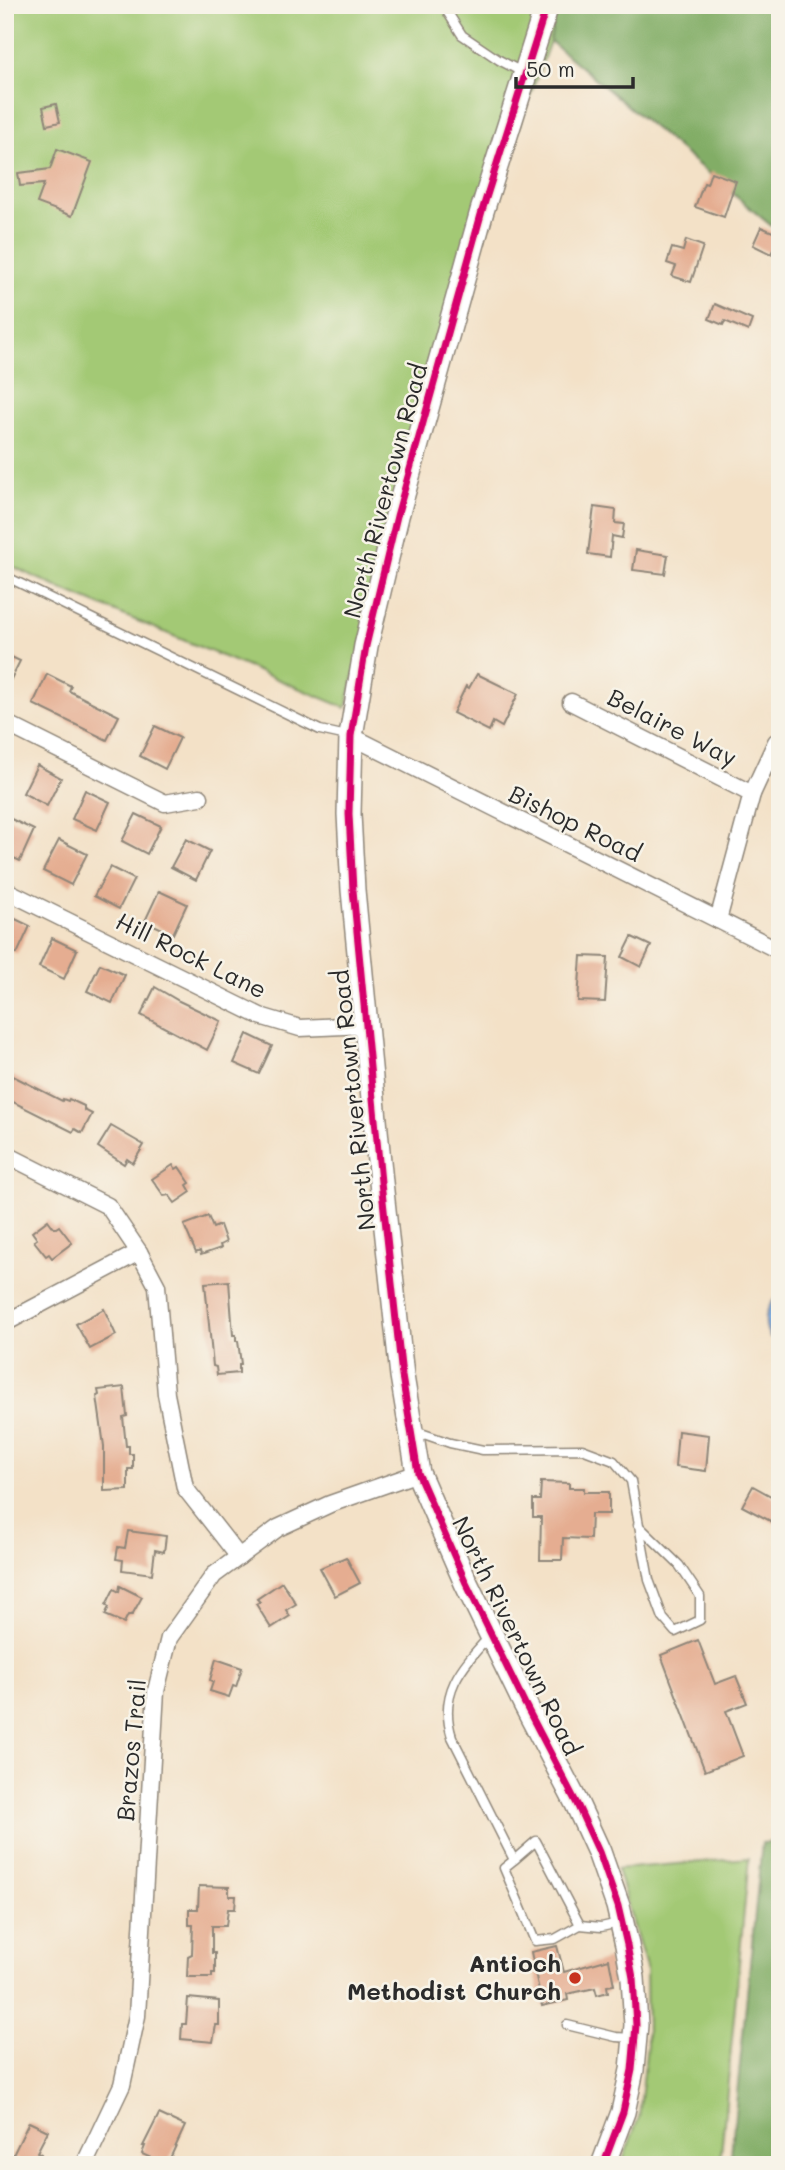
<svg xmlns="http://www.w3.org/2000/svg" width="785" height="2170" viewBox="0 0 785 2170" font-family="Mali,sans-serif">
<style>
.green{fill:#a3c974;stroke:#677a50;stroke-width:2}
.forest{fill:#82ad66;stroke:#566c48;stroke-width:2}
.water{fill:#7db1ea;stroke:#546e8a;stroke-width:2}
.building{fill:#e5ad91}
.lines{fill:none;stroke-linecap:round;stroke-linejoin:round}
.lane-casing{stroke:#8f8679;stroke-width:11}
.street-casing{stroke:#8f8679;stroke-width:19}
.secondary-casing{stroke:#8f8679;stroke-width:26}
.lane{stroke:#fff;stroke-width:8}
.street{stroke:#fff;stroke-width:16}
.secondary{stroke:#fff;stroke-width:23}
.cycleway-casing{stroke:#f7f3e8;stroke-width:11}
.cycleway{stroke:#d6006c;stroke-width:7}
.poi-dot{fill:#c8321e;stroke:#f7f3e8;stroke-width:2.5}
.labels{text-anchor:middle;stroke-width:5;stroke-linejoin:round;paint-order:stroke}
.street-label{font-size:24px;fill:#2b2b2b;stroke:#f7f3e8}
.poi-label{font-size:24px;font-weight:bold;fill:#2b2b2b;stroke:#f7f3e8;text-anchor:end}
</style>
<rect width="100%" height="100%" fill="#f7f3e8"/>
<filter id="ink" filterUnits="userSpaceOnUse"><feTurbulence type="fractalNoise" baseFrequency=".0143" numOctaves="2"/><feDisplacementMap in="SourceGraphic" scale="14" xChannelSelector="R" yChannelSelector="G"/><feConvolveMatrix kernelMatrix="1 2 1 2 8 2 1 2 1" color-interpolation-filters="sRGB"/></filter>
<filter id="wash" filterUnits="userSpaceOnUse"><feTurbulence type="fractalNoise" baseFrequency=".00686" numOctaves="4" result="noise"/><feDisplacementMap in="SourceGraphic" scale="28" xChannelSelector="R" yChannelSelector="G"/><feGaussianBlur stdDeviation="1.57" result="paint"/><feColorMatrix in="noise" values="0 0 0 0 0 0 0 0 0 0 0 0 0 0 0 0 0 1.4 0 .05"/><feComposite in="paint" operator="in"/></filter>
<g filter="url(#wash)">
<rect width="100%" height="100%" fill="#f3e1c7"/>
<g class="green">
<path d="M5,5h552l-7,36 -118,325 -86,342 -285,-119 -56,-26z"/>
<path d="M749,1858l-29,307h-99l18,-48 8,-72 -1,-78 -29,-98z"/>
</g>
<g class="forest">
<path d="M557,5h223v228l-230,-192z"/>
<path d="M780,1842v323h-50l32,-322z"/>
</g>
<path class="water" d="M780,1294v45l-10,-2c-9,-16 -3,-32 10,-43z"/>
<g id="blocks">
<g class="building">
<path d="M56,104l4,18 -13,3 -4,-18z"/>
<path d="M57,149l35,13 -20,54 -35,-13 7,-19 -24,2 -2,-13 32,-4z"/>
<path d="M711,172l25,9 -12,36 -29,-10 9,-24 3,1z"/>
<path d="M761,227l19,8 -9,19 -18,-9z"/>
<path d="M686,240l17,6 -12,36 -19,-6 4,-10 -9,-3 5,-15 11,3z"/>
<path d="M715,304l37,16 -4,11 -23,-10 -2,4 -14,-6z"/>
<path d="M594,507l22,3 -1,13 9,1 -2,14 -10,-2 -2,21 -22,-3z"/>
<path d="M636,550l32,5 -3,19 -32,-4z"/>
<path d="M5,654l15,7 -15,30z"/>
<path d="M47,674l24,12 -2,5 50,25 -12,24 -74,-36z"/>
<path d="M477,674l41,20 -16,33 -9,-5 -4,9 -36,-18 13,-27 3,2z"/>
<path d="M155,726l25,12 -15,31 -25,-13z"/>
<path d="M37,765l24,13 -14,28 -24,-13z"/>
<path d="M85,790l25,12 -13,28 -25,-11z"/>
<path d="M136,814l25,12 -14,28 -25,-13z"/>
<path d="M9,818l25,12 -14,31 -15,-7v-27z"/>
<path d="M186,839l24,12 -14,29 -25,-13z"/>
<path d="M59,840l28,14 -16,31 -28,-14z"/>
<path d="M110,867l24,12 -15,30 -25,-13z"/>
<path d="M159,891l28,13 -14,30 -28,-13z"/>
<path d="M5,914l25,12 -13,28 -12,-6z"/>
<path d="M632,937l19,9 -10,21 -19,-10z"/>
<path d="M52,938l25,12 -13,29 -25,-12z"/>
<path d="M581,956l27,1 -3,45 -27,-1z"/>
<path d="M100,964l25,11 -13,28 -25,-12z"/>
<path d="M155,987l24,14 42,20 -14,29 -66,-35z"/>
<path d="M247,1034l25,12 -13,28 -25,-11z"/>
<path d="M13,1076l49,25 1,-2 5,2 1,-2 15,7v4l8,4 -10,19 -7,-4 -2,3 -68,-34v-7z"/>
<path d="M111,1126l33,19 -11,18 -6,-4 -3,5 -26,-17z"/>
<path d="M173,1165l3,4 3,-2 11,16 -3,2 4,7 -16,11 -6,-8 -5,1 -12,-17z"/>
<path d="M208,1216l5,12 7,-3 6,17 -6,3 1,3 -20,7 -1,-4 -4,2 -12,-28z"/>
<path d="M48,1220l6,8h2l3,-2 13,17 -20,15 -3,-4 -3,2 -12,-15 3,-2 -5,-7z"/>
<path d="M229,1281l4,54h3v6h2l3,23h-2v9l-22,2 -1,-8 -3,-1 -8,-83z"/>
<path d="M104,1309l12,26 -26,14 -14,-25z"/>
<path d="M124,1387l3,29 -4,1 3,29h3v8h4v15h-5v21l-24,1v-45l-7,-50 2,-1 -1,-5z"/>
<path d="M678,1431l31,4 -3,36 -31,-4z"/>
<path d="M541,1482l28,1v5h15v4h25v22h-18l-1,25 -27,-1 -1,22h-22l1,-43h-8v-17h7z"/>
<path d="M753,1486l27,15v25l-38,-20z"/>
<path d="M128,1531l38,5 -2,16 -9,-2 -3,24 -30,-4 1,-10 -7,-1 2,-12 7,1z"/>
<path d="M346,1557l14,26 -25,13 -15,-28z"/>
<path d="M282,1582l14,22 -10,6 4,6 -19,12 -15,-24 4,-2 -3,-3z"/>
<path d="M120,1586l22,11 -10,18h-4l-4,8 -19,-8 4,-8 -3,-2 8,-16 5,3z"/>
<path d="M698,1640l17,44 21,-8 11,27 -21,8 17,45 -38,15 -44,-116z"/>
<path d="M216,1659l26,9 -6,19 -3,-1 -4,11 -19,-6 3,-9 -3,-2z"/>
<path d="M199,1886l30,1v9h7l-1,13h-7l-2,17h-14v27h3v20h-3v4h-25l1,-21 4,-2 1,-29h-4v-16h9z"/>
<path d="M557,1946l7,26 45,-13 5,26 -7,1 1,6 -11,3 -2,-7 -28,6 1,6 -26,6 -11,-54z"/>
<path d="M188,1998l31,3v24h-3l-3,17 -32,-3 1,-15h4z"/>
<path d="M159,2114l26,12 -18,39 -25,-11 3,-8h-2z"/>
<path d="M29,2122l19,9 -11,21 4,2 -5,11h-8l-16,-8z"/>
</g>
</g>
</g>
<g filter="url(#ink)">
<use href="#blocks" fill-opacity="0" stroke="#8f8679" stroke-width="2"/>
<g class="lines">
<defs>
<g id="lane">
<path d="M443,5l19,30 37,25 25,13"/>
<path d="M5,576l315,154 27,6"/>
<path d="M415,1431l35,12 33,7 99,-1 32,12 17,20 18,99 14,38 12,14 25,-12v-24l-21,-31 -41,-40"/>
<path d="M489,1637c-28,30 -51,56 -37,100l62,123 -10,8 31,73 20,-2 25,-14 -44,-84 -22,19"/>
<path d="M580,1925l21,2 18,-4"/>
<path d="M567,2025l49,12 16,1"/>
</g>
<g id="street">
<path d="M571,702l181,92"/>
<path d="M5,723l160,80 35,-6"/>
<path d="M351,736l429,215"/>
<path d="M5,890l255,126 40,12 66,-3"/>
<path d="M718,920l34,-126 24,-52"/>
<path d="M5,1154l103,52 31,46 18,34 9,108 19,94 54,69"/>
<path d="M5,1323l134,-71"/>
<path d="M84,2165l38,-80 15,-69 19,-325 13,-53 45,-63 64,-47 52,-24 88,-31"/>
</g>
<path id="secondary" d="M547,5l-65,206 -85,305 -31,130 -15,90 -2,78 4,76 28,292 21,194 16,97 48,110 59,121 52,100 22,48 19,54 9,39 6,33 3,47 -4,45 -9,42 -20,53"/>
</defs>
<use href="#lane" class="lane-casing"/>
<use href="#street" class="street-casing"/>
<use href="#secondary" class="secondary-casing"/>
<use href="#lane" class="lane"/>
<use href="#street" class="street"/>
<use href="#secondary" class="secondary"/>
<defs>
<path id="cycleway" d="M547,5l-65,206 -85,305 -31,130 -15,90 -2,78 4,76 28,292 21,194 16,97 48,110 59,121 52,100 22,48 19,54 9,39 6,33 3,47 -4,45 -9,42 -20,53"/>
</defs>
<use href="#cycleway" class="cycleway-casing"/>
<use href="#cycleway" class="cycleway"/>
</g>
</g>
<circle class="poi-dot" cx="575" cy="1978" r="7"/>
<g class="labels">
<g class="street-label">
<text transform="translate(386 491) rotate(-75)" y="8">North Rivertown Road</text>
<text transform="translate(672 728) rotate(27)" y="8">Belaire Way</text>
<text transform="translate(575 824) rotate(26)" y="8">Bishop Road</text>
<text transform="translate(191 956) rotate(26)" y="8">Hill Rock Lane</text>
<text transform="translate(354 1100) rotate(-96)" y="8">North Rivertown Road</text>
<text transform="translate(516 1636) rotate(64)" y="8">North Rivertown Road</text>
<text transform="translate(132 1750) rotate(-85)" y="8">Brazos Trail</text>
</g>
<g class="poi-label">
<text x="561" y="1972">Antioch<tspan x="561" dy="28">Methodist Church</tspan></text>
</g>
</g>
<rect width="785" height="2170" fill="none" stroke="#f7f3e8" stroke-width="28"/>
<path d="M516 77v10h117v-10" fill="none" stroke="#2b2b2b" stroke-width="3.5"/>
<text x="526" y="77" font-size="21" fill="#2b2b2b" stroke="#f7f3e8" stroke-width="5" paint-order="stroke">50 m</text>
</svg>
